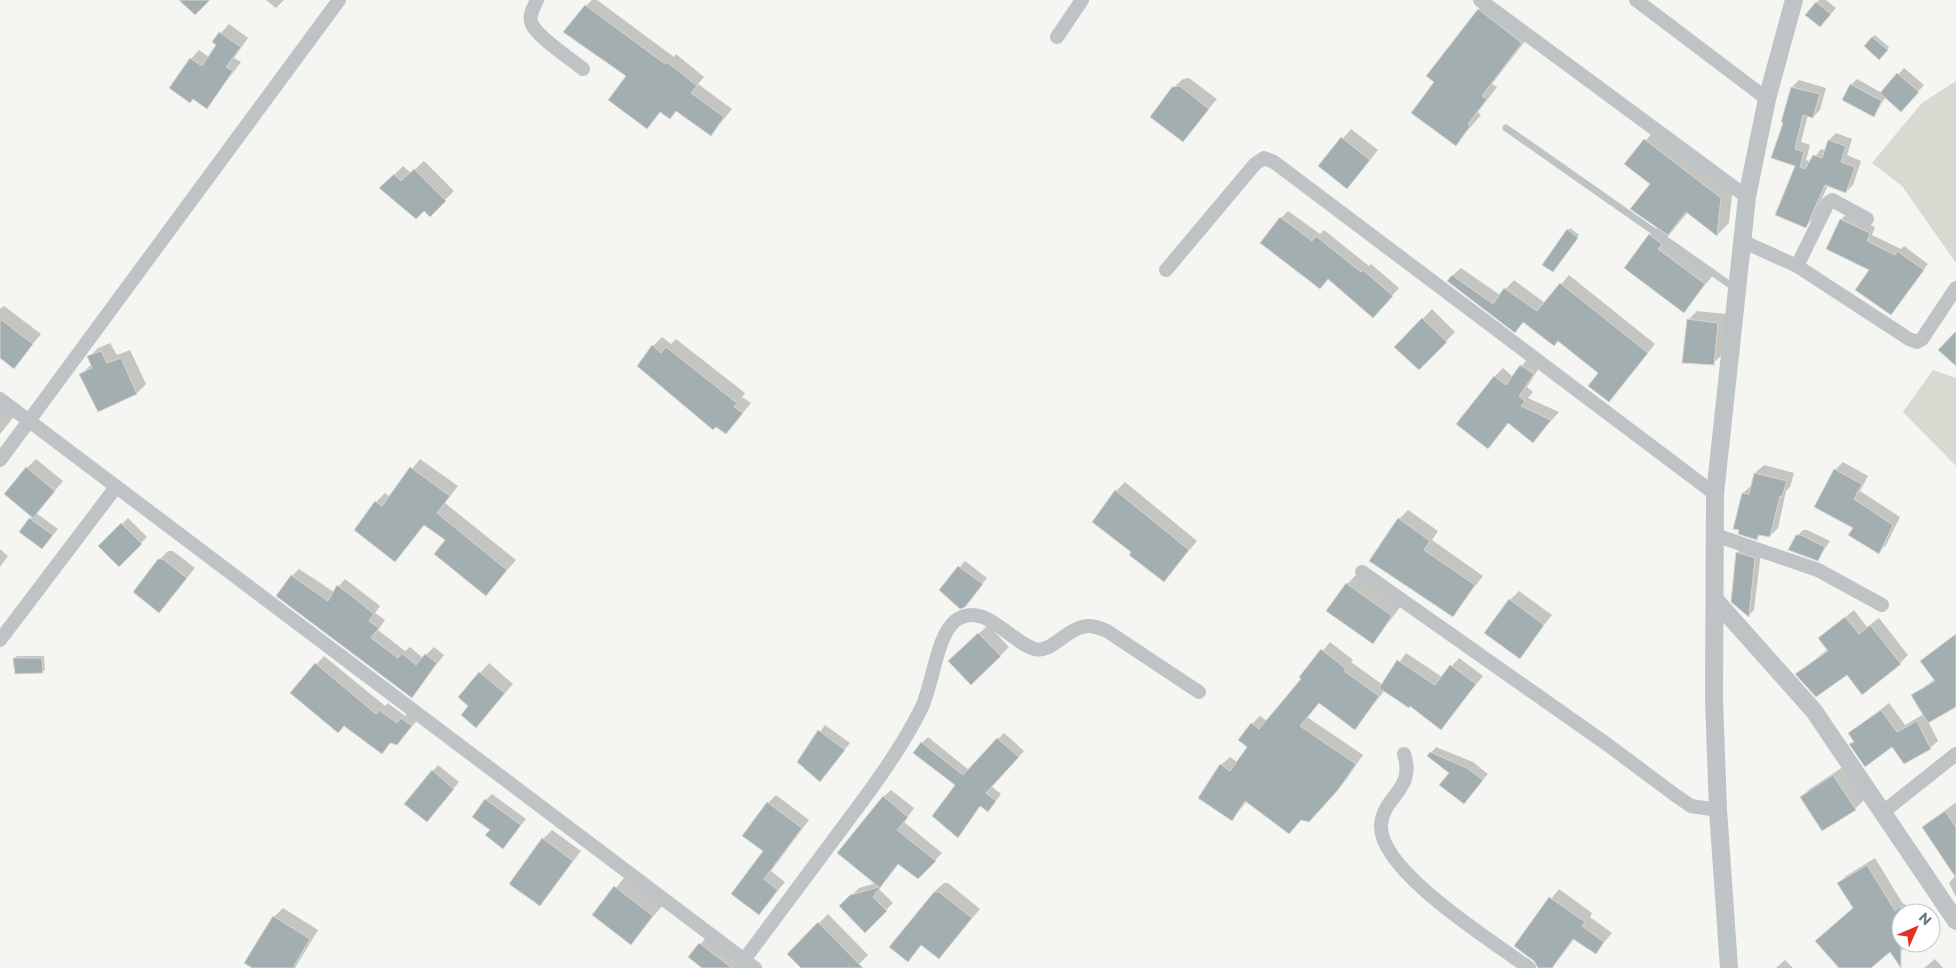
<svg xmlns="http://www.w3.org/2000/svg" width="1956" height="968" viewBox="0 0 1956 968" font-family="Montserrat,sans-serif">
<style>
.green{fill:#d6dad1}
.shadow{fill:#0003}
.building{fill:#a3aeb1;stroke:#d7d6d4}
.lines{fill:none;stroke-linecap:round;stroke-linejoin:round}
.service{stroke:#bec3c6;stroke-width:7}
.minor{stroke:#bec3c6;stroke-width:14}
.tertiary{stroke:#bec3c6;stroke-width:18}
</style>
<rect width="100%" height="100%" fill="#f5f5f1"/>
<g class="green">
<path d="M1956,81v182l-54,-77 -30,-23 50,-60z"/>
<path d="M1933,370l23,8v88l-53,-54z"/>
</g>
<g class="shadow">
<path d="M266,0h18l-8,8z"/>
<path d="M592,0h5l77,57 2,-3 28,23 -6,7 34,25 -21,26 -34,-25 -7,8 -9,-7 -14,17 -19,-52 -42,-70z"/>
<path d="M1488,0l45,31 -41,53 5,3 -19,25 3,3 -25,29 -20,-62 42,-72z"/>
<path d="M1819,0h7l10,8 -16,18 -4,-23z"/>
<path d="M229,24l19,14 -14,20 7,4 -34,45 -16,-48 8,-9 10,7 9,-12 -5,-3z"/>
<path d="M1875,35l14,12 -10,11 -7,-21z"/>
<path d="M1904,68l20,17 -17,19 -21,-7 -13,18 -22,-30 6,-6 25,14z"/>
<path d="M1189,78l28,21 -35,41 -9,-52 10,-9z"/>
<path d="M1799,80l27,8 -6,22 -7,7 -5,-2 -7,27 9,3 -4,15 5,2 10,-13 4,1 4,-10 7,-7 16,6 -5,16 14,6 -8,24 -7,7 -18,-7 -15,34 -7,7 -10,-61 -12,-43 8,-35z"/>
<path d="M1657,127l76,59 -4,37 -12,12 -29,-23 -22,27 48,35 -30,37 -34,-76 8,-8 -7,-43 -25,-20z"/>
<path d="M1351,129l27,21 -22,28 -36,-12z"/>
<path d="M424,161l30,30 -24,24 -6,-6 -43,-21 22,-22 8,7z"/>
<path d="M1288,211l32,23 4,-4 45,36 2,-2 28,24 -19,21 -51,-31 -9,9 -39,-69z"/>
<path d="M1846,214l29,13 -3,8 29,14 3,-3 24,18 -37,49 -20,-44 -30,-49z"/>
<path d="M1570,228l9,7 -23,33 12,-38z"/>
<path d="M1461,268l39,27 14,-15 31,23 24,-28 86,69 -46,57 -9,-28 -42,-33 -34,-18 -9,9 -63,-55z"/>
<path d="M4,306l37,28 -27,33 -14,-10v-48z"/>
<path d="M1432,309l23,23 -36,37 -23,-22z"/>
<path d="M1697,311l29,3 -3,40 -10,9 -25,-43z"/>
<path d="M662,337l9,7 5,-5 69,54 -3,4 9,6 -25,30 -73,-87z"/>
<path d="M110,343l7,12 13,-5 16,34 -9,9 -39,18 -17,-37 11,-10 -3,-7 9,-9z"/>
<path d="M1529,357l12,8 -14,22 6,5 -5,6 31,14 -26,29 -24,-19 -21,25 7,-71 8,-8 10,9z"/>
<path d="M0,399l17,14 -17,21z"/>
<path d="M36,459l27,22 -27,32 22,16 -16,19 -12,-29 3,-3 -6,-48z"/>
<path d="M420,459l38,27 -13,17 71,57 -30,34 -39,-54 -22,-16 -30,36 -19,-58 9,-9 5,4z"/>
<path d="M1843,462l25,14 -8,15 40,26 -14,28 -7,7 -24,-24 -20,-58z"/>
<path d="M1764,465l30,8 -4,14 -4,4 -8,37 -8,8 -9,-2 -4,5 -14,-46 9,-8 3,-12z"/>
<path d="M1125,482l72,59 -33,39 -48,-89z"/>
<path d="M1408,510l30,21 -6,9 51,36 -30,39 -54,-96z"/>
<path d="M128,518l19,19 -28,28 -19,-19z"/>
<path d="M1803,530h4l23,11 -12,18 -21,-23z"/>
<path d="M1743,546l18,6 -7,58 -5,5 -17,-14 6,-49z"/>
<path d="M0,549l8,7 -8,11z"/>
<path d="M168,551h5l22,17 -36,43v-51z"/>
<path d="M965,561l22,17 -22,28 -24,-16z"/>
<path d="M299,569l35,23 11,-13 35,27 -5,7 10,7 -7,10 27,21 5,-4 13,11 11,-11 10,8 -32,41 -120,-120z"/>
<path d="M1356,575l45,31 -28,37 -26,-59z"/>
<path d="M1519,591l33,24 -33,42 -9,-57z"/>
<path d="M1854,610l13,17 12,-9 29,37 -8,8 -53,10 -50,1 31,-25 -8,-11z"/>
<path d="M988,625l21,22 -9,9 -50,5z"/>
<path d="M1950,638l6,9v58l-28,16 10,20 -8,7 -79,-3 4,-4 -6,-7 40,-31 16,22 19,-11 -11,-19 22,-16 -13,-18z"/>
<path d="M1330,642l23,18 -2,2 32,23 23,-32 36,24 17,-19 24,18 -42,52 -31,-23 -25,-15 -30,38 -35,-26 -13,15 56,38 -17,25 -29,32 -70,-11 -15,18 -11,-54 9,-8 8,6 11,-16 3,-23 8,-8 7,5z"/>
<path d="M17,656h27l1,14 -3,2 -28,-13z"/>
<path d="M324,656l61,50 3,-3 17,13 5,-5 9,7 -22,26 -6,-2 -9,11 -38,-28 -53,-32z"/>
<path d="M489,663l24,21 -37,42 -7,-20 -10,-9z"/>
<path d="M825,725l25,18 -30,37 -21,-18z"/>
<path d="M1004,733l20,18 -33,35 10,8 -7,10 -6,6 -7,-5 -23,31 -1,-51 -35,-42 6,-6 41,33z"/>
<path d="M1436,747l37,15 15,12 -24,29 -13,-30 -20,-20z"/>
<path d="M438,765l21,17 -27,33 1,-44z"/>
<path d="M1843,767l21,33 -9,9 -32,21 -22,-33 10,-9z"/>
<path d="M891,790l23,18 -10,14 38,31 -24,25 -19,-15 -20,26 14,14 -28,28 -24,-25 18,-18 17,-5 7,-86z"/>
<path d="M492,794l34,25 -23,28 -12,-18 -5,-29z"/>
<path d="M776,795l33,25 -38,51 14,11 -26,31 9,-110z"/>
<path d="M1955,803l1,2v92l-7,-14 7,-8 -33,-48z"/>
<path d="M552,830l29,21 -41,53 3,-65z"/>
<path d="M1875,858l28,46 1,-1 7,10h-10v30h11l-18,13 -4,-6 -21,18h-29l14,-60 -15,-25 7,-7z"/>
<path d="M624,878l38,28 -31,37 -37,-28z"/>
<path d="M944,883h4l32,26 -41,48 -17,-13 -15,16 27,-68z"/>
<path d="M1559,889l33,24 -2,4 22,16 -17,20 -20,-15 -23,30h-12l-5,-8 -20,-14z"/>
<path d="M283,908l35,22 -23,38h-41l20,-51z"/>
<path d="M828,914l40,41 -13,13h-52l-14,-14z"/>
<path d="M709,934l44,34h-49l-14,-11z"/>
<path d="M1935,959l8,9h-19z"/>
<path d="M1785,960l8,8h-17z"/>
</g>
<g class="building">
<path d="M179,0h31l-15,15z"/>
<path d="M1816,2l15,12 -11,13 -15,-12z"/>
<path d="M585,5l80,59 2,-2 30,24 -6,7 33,24 -13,19 -35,-25 -6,8 -10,-7 -13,17 -39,-29 18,-24 -63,-44z"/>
<path d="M1478,9l44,34 -40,53 5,3 -19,25 2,2 -14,20 -45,-33 23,-31 -8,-6z"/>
<path d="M219,32l22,15 -15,20 7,4 -26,38 -14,-10 -3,4 -21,-15 21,-30 12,8 14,-21 -4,-3z"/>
<path d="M1872,37l16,13 -9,10 -15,-14z"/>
<path d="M1897,73l22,19 -18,20 -21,-19z"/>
<path d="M1850,84l32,17 -8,16 -32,-17z"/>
<path d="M1180,86l29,23 -26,33 -33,-25 22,-30z"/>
<path d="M1791,87l29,7 -7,24 -10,-3 -8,34 9,3 -4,15 5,2 8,-14 9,3 6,-18 18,6 -5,16 14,5 -9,26 -21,-8 -19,43 -31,-13 20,-49 -24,-8 12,-35 -2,-1z"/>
<path d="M1341,137l29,23 -23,29 -29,-23z"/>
<path d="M1644,139l77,59 -4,38 -31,-24 -18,23 -38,-26 20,-25 -26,-20z"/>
<path d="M414,169l32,32 -16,16 -6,-6 -8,8 -37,-31 15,-14 7,7z"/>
<path d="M1280,217l32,24 4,-5 45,36 2,-2 30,26 -20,22 -45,-39 -8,10 -60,-46z"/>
<path d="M1840,219l30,14 -3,8 28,14 2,-4 27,19 -33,45 -36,-25 14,-20 -43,-21z"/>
<path d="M1567,229l11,9 -25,34 -11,-7z"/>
<path d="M1649,234l13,10 -4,5 47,35 -21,29 -60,-45z"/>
<path d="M1452,275l41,29 11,-16 33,23 23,-28 88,70 -39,49 -21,-16 10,-13 -40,-32 -4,5 -31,-24 -8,11 -68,-52z"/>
<path d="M1422,318l25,24 -28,28 -25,-23z"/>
<path d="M0,319l33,25 -19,25 -14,-11z"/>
<path d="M1687,319l31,4 -4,42 -32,-2z"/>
<path d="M1956,331v35l-18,-16z"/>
<path d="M652,345l9,8 5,-6 71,56 -3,4 9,6 -17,21 -10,-7 -3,3 -76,-64z"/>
<path d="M101,351l6,12 14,-5 16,36 -39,18 -19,-38 13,-6 -5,-12z"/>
<path d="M1520,365l14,9 -15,22 6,5 -4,5 30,14 -18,23 -25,-20 -20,26 -32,-25 38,-48 12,9z"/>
<path d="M26,467l29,24 -22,27 -29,-24z"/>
<path d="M410,467l40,29 -13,17 70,57 -21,26 -52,-42 11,-14 -21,-15 -29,37 -41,-32 21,-29 7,5z"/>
<path d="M1834,469l28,15 -8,15 39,26 -14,29 -31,-19 5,-7 -39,-21z"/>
<path d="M1754,473l33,8 -5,16 -2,-1 -10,41 -12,-2 -1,5 -19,-6 1,-4 -6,-1 9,-36 7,1z"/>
<path d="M1115,490l74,60 -25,32 -35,-27 2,-3 -39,-30z"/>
<path d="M29,518l24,17 -11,14 -23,-17z"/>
<path d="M1398,518l32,23 -6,9 51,35 -22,32 -84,-56z"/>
<path d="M121,523l21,21 -23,23 -21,-21z"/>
<path d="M1796,535h5l24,12 -7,14 -30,-11z"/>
<path d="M1736,552l19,6 -6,59 -18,-15z"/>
<path d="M158,559h5l24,19 -28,35 -26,-21z"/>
<path d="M958,566l25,18 -18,23 -5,2 -21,-19z"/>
<path d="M291,575l37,26 9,-16 12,9 25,20 -5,7 10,7 -8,10 27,20 4,-5 14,12 9,-11 12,9 -25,35 -136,-102z"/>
<path d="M1346,583l46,33 -19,28 -47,-33z"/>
<path d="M1509,599l35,26 -24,34 -36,-26z"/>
<path d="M1845,617l14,17 11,-9 31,39 -39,31 -15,-20 -31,22 -21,-23 33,-23 -10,-13z"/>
<path d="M978,633l23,23 -30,29 -23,-24z"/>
<path d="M1956,634v73l-28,16 -17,-28 24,-14 -15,-20z"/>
<path d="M1321,649l25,20 -2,2 35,25 -24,34 -36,-27 -19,23 56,38 -18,26 -29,32 -8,-2 -12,14 -44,-33 -13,20 -34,-23 22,-34 10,7 17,-24 -9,-7 13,-17 8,6 42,-50 -2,-2z"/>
<path d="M13,658h29l1,15 -28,1z"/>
<path d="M1397,660l38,25 15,-20 26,19 -35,46 -31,-24 -1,2 -30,-20z"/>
<path d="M315,663l61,51 3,-4 18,13 4,-5 11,8 -15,19 -7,-2 -8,11 -38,-28 -6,7 -48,-40z"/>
<path d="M479,672l26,21 -29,35 -15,-13 7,-9 -10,-9z"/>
<path d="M1881,710l16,22 20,-11 14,28 -27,15 -12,-17 -27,20 -16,-23 5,-2 -6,-9z"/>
<path d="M818,730l27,20 -25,32 -23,-20z"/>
<path d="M997,738l22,19 -33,36 10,8 -8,11 -8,-6 -22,32 -26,-22 23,-31 -42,-32 8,-11 42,33z"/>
<path d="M1430,752l37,16 16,12 -19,24 -25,-19 10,-12 -22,-17z"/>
<path d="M432,770l22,19 -27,33 -23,-18z"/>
<path d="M1833,775l23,35 -34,21 -22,-34z"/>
<path d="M883,796l25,21 -11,13 39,31 -18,18 -20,-15 -25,33 14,14 -22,22 -26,-27 11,-11 29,-8 -42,-34z"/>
<path d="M485,799l36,26 -18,24 -18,-14 5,-5 -18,-13z"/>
<path d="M767,802l35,26 -38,51 14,11 -19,25 -28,-21 32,-43 -21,-15z"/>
<path d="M1945,811l11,16v51l-34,-51z"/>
<path d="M542,838l31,23 -33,45 -31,-22z"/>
<path d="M1867,865l28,46 6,-5v62l-11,-16 -19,16h-32l-24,-27 38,-33 -16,-25z"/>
<path d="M614,886l39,30 -22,29 -39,-30z"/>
<path d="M934,892h5l33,26 -33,41 -18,-14 -13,17 -19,-15z"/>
<path d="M1549,897l36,25 -3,4 22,16 -8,12 -23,-15 -21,29h-14l-4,-7 -20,-15z"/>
<path d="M273,916l37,23 -17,29h-41l-8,-5z"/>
<path d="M818,922l45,46h-62l-14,-14z"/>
<path d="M699,943l33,25h-30l-14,-11z"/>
</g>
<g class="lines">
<path class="service" d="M1506,128l230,161"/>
<g class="minor">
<path d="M537,0c-3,7 -8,14 -6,22 4,14 40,37 52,47"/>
<path d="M1480,0l267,197"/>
<path d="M1636,0l131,99"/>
<path d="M1057,37l25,-37"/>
<path d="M1742,241l55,25 112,73 8,3 5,-3 34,-51"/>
<path d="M1797,266l31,-63 4,-3 35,19"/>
<path d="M1166,270l89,-106 9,-6 10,4 441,332"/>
<path d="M0,399l755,569"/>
<path d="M0,460l339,-460"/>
<path d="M1715,535l103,35 64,35"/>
<path d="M1362,572l246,173 67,50 16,11 27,4"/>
<path d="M0,640l116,-153"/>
<path d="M1404,754c12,37 -22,42 -23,72 -1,46 113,116 148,142"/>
<path d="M1883,812l73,-58"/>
<path d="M744,960c34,-45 68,-91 102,-137 27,-36 55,-74 75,-114 12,-24 15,-72 34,-88 28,-22 56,22 80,28 16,5 33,-23 54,-23 6,0 13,3 18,5l92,61"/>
</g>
<g class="tertiary">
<path d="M1716,601l98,110 142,210"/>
<path d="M1729,968l-11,-158 -4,-111 1,-205 32,-297 20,-98 27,-99"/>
</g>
</g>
<g transform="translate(1916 928) rotate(45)"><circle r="24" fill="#ffffff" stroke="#c1cacd"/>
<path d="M0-4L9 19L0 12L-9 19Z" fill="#e23124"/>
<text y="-8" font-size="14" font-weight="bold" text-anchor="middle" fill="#647a83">N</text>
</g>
</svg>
